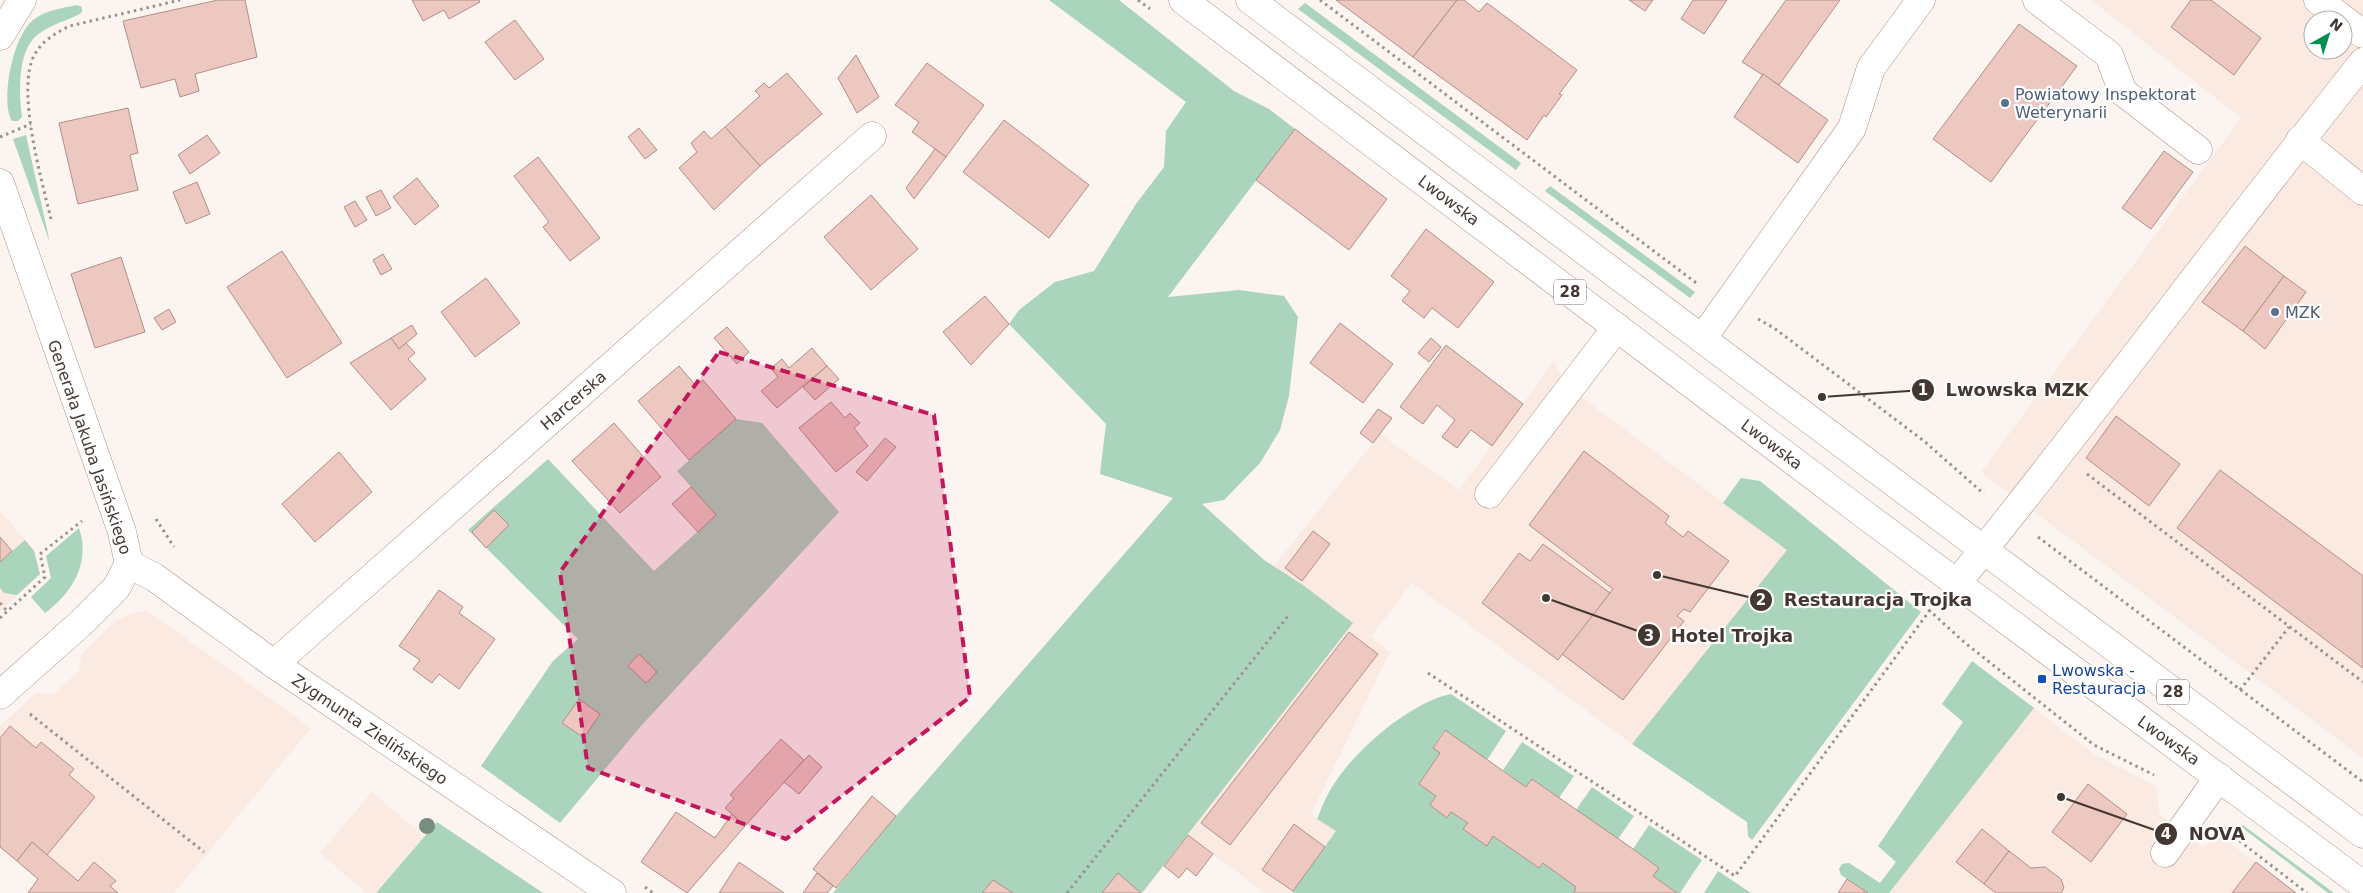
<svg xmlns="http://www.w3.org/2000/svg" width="2363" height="893" viewBox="0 0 2363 893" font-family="'DejaVu Sans',sans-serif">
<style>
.built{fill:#fbeae2;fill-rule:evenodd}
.green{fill:#aad4bb}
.building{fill:#ecc8c0;stroke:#b18f88}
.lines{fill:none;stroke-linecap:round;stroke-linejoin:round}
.minor-casing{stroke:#b29386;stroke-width:29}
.highway-casing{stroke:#b29386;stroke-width:29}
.path{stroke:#9c928d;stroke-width:3;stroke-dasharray:2.5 4;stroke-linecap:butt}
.minor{stroke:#fff;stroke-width:28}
.highway{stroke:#fff;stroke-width:28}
.tree{fill:#798c80}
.marked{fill:#c2185b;fill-opacity:0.2;stroke:#c2185b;stroke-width:4;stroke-dasharray:10 6;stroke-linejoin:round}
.service-dot{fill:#5c6f8a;stroke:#fff;stroke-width:2}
.transit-dot{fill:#1a4fb4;stroke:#fff;stroke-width:2}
.labels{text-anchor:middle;stroke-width:4.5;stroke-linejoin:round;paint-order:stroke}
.shield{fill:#fff;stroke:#7c736f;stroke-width:1}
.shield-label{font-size:15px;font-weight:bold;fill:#443731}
.service-label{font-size:16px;fill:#4e5e75;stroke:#fff;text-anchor:start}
.street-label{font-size:16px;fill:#443731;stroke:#fff}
.transit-label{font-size:16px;fill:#164399;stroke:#fff;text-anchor:start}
.leader{fill:none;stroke:#443731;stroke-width:2}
.callout-dot{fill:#443731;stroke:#fff;stroke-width:2}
.mark-label{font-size:15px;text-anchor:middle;font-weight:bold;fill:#fff}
.callout-label{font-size:18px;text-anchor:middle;font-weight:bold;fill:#443731;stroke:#fff;stroke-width:4.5;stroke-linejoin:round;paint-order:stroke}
</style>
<rect width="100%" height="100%" fill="#fbf4f1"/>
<g class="built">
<path d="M2091,0h272v758l-382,-286 260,-354zM2313,20h30v30h-30z"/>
<path d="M1554,361l10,23 223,166 -155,194 -220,-161 -41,54 19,15 -79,162 25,17 -44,62h-27l-77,-58 164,-211 -49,-39 -30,-18 107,-133 79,56z"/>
<path d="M0,511l34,40 6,23 -40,38z"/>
<path d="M148,611l163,117 -137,165h-56l-8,-7 5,-5h-37l-46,-39 -32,5v-121l36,-33 17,1 26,-23 3,-17 35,-34 18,-8z"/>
<path d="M2034,708l60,46 62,32 3,23 -1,4 46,35 7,-7 9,-5 36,26 -24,31h-343z"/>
<path d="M372,792l52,45 -48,56h-9l-47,-40z"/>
</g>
<g class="green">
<path d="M1049,0h70l115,91 35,18 26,20 -127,168 71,-7 45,6 14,21 -9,79 -9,34 -20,33 -36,37 -22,4 62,56 39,25 50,38 -211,270 -24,-19 -16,19h-269l63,-77 277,-318 -73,-24 6,-50 -97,-100 10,-14 36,-28 39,-11 42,-67 28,-37 2,-36 20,-29z"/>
<path d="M1305,3l216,160 -5,7 -218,-161z"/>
<path d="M77,5l5,2v5l-4,3c-11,5 -24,9 -35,16 -27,14 -24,61 -21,86l-4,4h-6c-12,-21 1,-85 21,-101 11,-9 29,-12 44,-15z"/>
<path d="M26,135l24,108 -37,-104z"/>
<path d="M1550,186l145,106 -5,6 -145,-107z"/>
<path d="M736,419l26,4 77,89 -198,214 -81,97 -79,-57 72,-105 25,-22 -110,-109 80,-71 106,112 62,-56 -39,-44z"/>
<path d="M1741,478l19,3 161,131 -169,228 -4,-4 -1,-14 -115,-78 155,-194 -64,-47z"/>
<path d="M79,528c12,35 -7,65 -34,85l-14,-16 20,-19 -5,-22z"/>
<path d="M25,540l9,11 6,23 -23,21 -13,-2 -4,-5v-26z"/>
<path d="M1972,661l62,47 -145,185h-21l-27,-18 -2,-6 3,-5 7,-1 31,20 16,-21 -18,-16 85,-124 -21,-18z"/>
<path d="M1451,694l55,37 -19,29 -43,-30 -11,17 7,6 -21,31 17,12 -6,9 17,13 4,-6 17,11 -4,6 23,16 6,-9 46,32 4,-5 33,24 -2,6h-282l44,-62 -19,-12c5,-12 10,-25 17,-35 22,-35 77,-82 117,-90z"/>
<path d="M1522,742l52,34 -15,22 -27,-19 -6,8 -23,-17z"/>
<path d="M1592,787l42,29 -16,23 -42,-29z"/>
<path d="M437,822l106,71h-167z"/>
<path d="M1649,825l53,35 -22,33h-3l-24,-17 5,-8 -25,-19z"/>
<path d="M2243,825l91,68h-6l-88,-67z"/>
<path d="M1718,871l33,22h-47z"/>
</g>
<g class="building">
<path d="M218,0h27l12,57 -62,17 4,17 -19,6 -5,-18 -34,9 -18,-67z"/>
<path d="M412,0h67l1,2 -31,17 -5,-9 -21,11z"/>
<path d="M1336,0h121l-44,57z"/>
<path d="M1457,0h7l15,12 8,-9 90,67 -18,24 3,1 -16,22 -2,-2 -17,25 -114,-83z"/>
<path d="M1629,0h24l-8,11z"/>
<path d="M1693,0h34l-23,34 -23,-15z"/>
<path d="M1786,0h54l-61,85 -37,-23z"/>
<path d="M2191,0h20l50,38 -27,37 -63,-48z"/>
<path d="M515,20l29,39 -29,21 -30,-38z"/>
<path d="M2019,24l58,42 -86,116 -58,-43z"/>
<path d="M856,55l23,42 -22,16 -19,-35z"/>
<path d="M927,63l57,42 -38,52 -34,-25 7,-10 -24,-17z"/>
<path d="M787,73l35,41 -62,52 -35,-39 35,-31 -5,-5 9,-8 5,5z"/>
<path d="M1763,74l65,46 -30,43 -64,-46z"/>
<path d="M128,108l10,45 -8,2 8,35 -60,14 -19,-81z"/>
<path d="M1004,120l85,65 -40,53 -86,-66z"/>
<path d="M725,127l35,39 -46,44 -35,-42 18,-16 -6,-9 13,-12 7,8z"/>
<path d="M639,128l18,22 -12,9 -17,-22z"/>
<path d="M1295,129l92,70 -38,51 -93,-70z"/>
<path d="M207,135l13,18 -30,21 -12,-19z"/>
<path d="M935,149l11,8 -32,42 -8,-11z"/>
<path d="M2164,151l29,21 -42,57 -29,-21z"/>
<path d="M538,157l62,81 -30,23 -27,-34 6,-5 -35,-46z"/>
<path d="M417,178l22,28 -24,19 -22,-28z"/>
<path d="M197,182l13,32 -24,10 -13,-32z"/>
<path d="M381,190l10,18 -15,8 -10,-19z"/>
<path d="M871,195l47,54 -47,41 -47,-53z"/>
<path d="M355,201l12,19 -12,7 -11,-20z"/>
<path d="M1426,229l68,53 -36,46 -26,-20 -8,10 -22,-17 8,-10 -19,-15z"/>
<path d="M2245,246l39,30 -41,55 -41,-29z"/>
<path d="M282,251l60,92 -55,35 -60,-91z"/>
<path d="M383,254l9,15 -11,6 -8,-15z"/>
<path d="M121,257l24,75 -50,16 -24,-74z"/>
<path d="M2284,276l22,16 -41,57 -22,-18z"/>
<path d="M486,278l34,45 -45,34 -34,-45z"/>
<path d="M985,296l24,28 -38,41 -28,-33z"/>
<path d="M169,309l7,13 -14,8 -8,-12z"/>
<path d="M1340,323l53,41 -30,39 -53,-40z"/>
<path d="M412,325l5,9 -18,15 -8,-11z"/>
<path d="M727,327l22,25 -12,12 -23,-26z"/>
<path d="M391,338l8,11 7,-6 9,10 -7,6 18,20 -35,31 -41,-47z"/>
<path d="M1431,338l10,9 -12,15 -11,-9z"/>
<path d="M1446,345l77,59 -31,42 -21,-16 -14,18 -15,-11 13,-17 -18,-15 -14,19 -23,-17z"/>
<path d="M812,348l15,18 -50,42 -16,-17 17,-14 -7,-9 11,-9 7,9z"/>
<path d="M679,366l17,20 7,-6 33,39 -47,41 -51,-59z"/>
<path d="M827,366l12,13 -24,21 -12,-13z"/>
<path d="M831,402l14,16 5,-5 10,10 -6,5 14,18 -32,26 -37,-44z"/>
<path d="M1378,409l14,9 -19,25 -13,-10z"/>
<path d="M2116,416l64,48 -31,42 -63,-48z"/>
<path d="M614,423l47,54 -41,36 -48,-52z"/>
<path d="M885,438l11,9 -29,34 -11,-9z"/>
<path d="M1584,451l85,65 -4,7 18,14 5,-6 41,30 -39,51 -6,-3 -7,7 7,5 -61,79 -61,-46 51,-65 -84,-64z"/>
<path d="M339,452l33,40 -57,50 -33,-38z"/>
<path d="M2220,470l143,106v92l-186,-140z"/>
<path d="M691,487l25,28 -18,17 -26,-28z"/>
<path d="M494,510l15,15 -23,23 -14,-16z"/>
<path d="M1313,531l17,13 -28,37 -17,-13z"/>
<path d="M0,537l12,14 -12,11z"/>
<path d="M1543,544l67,49 -52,67 -76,-57 37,-50 11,8z"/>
<path d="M439,590l24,17 -4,6 36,26 -36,50 -20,-15 -7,9 -19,-14 7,-9 -21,-14z"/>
<path d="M1349,632l29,22 -148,191 -29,-22z"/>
<path d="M639,654l18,18 -11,11 -18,-17z"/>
<path d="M579,699l21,15 -16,24 -22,-15z"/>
<path d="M10,726l26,22 5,-6 33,27 -5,6 26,22 -48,58 -15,-13 -15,19 -17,-14v-109z"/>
<path d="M1445,730l81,57 6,-8 101,70 26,19 -6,8 24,17h-103l2,-6 -33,-24 -4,5 -46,-32 -6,10 -24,-17 5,-6 -17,-11 -4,6 -17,-13 6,-9 -17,-12 21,-31 -7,-5z"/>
<path d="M781,739l23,21 -59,66 -20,-18 9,-10 -4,-3z"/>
<path d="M809,755l13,12 -23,27 -15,-12z"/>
<path d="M2088,784l39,30 -36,48 -39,-30z"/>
<path d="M872,796l24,20 -60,72 -23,-19z"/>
<path d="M676,812l39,26 17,-24 13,12 -58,67 -46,-31z"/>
<path d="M1294,824l31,23 -32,44 -31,-21z"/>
<path d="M1982,829l27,22 -25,33 -28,-22z"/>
<path d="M1188,835l25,19 -17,22 -9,-8 -8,10 -15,-12z"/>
<path d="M32,842l46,39 16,-19 22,19 -6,5 8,7h-90l10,-14 -21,-18z"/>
<path d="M2009,851l22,17 14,-1 16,12 3,9 -3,5h-65l-12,-9z"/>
<path d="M739,862l45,31h-65z"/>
<path d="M2256,862l40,31h-64z"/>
<path d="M817,873l16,13 -6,7h-24z"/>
<path d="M1118,873l23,20h-39z"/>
<path d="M1847,879l21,14h-30z"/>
<path d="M993,880l20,13h-31z"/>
</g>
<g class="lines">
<defs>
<g id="minor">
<path d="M2037,0l72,55 14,37 75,58"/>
<path d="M2318,0l45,34"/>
<path d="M0,36l22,-36"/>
<path d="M2300,140l63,51"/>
<path d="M0,183l122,349 7,32 -13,24 -34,34 -82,73"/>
<path d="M1702,339l150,-211 19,-60 50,-68"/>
<path d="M1489,494l128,-167"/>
<path d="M129,564l25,13 120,87 338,229"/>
<path d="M1957,583c138,-171 269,-349 406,-521"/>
<path d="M274,664l598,-528"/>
<path d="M2165,853l54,-76"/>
</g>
<g id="highway">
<path d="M1183,0l682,515 498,370"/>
<path d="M1250,0l1113,834"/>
</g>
</defs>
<use href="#minor" class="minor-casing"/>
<use href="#highway" class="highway-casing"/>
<g class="path">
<path d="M1138,0l12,9"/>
<path d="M1320,0l379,285"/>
<path d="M0,137l31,-13"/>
<path d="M51,219c-9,-38 -36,-131 -16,-165 7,-13 22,-22 35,-28l110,-26"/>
<path d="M1758,319l16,9 150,113 60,53"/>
<path d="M2087,474l276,208"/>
<path d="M156,519l18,28"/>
<path d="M2038,537l325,245"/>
<path d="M1919,601l45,41 130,103 60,30"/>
<path d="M0,603l7,8"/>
<path d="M0,618l45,-41 -5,-23 42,-33"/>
<path d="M1428,673l307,203 195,-266"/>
<path d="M2240,690l49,-63"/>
<path d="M30,714l174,138"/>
<path d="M2224,829l83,64"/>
<path d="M645,887l8,6"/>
<path d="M1067,893l221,-277"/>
</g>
<use href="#minor" class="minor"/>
<use href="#highway" class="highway"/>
</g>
<circle class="tree" cx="427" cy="826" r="8"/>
<path class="marked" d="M719,352l215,63 36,282 -184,142 -198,-71 -28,-196z"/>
<g class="service-dot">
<circle cx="2005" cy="103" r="5"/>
<circle cx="2275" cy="312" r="5"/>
</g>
<rect class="transit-dot" x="2037" y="674" width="10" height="10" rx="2.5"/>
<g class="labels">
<g class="shield">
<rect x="1554" y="279.5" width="32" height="25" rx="4"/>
<rect x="2157" y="679.5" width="32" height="25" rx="4"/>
</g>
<g class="shield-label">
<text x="1570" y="297">28</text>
<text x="2173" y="697">28</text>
</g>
<g class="service-label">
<text x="2015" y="100">Powiatowy Inspektorat<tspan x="2015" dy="18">Weterynarii</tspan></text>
<text x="2285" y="318">MZK</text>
</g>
<g class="street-label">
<text transform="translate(1449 200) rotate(37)" y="6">Lwowska</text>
<text transform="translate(573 400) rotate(-41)" y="6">Harcerska</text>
<text transform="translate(1772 444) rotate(37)" y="6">Lwowska</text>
<text transform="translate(90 447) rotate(71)" y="6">Generała Jakuba Jasińskiego</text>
<text transform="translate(370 729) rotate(34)" y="6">Zygmunta Zielińskiego</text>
<text transform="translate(2169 740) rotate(36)" y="6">Lwowska</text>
</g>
<g class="transit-label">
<text x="2052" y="676">Lwowska -<tspan x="2052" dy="18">Restauracja</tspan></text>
</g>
</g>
<path class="leader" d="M1822 397L1923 390M1657 575L1761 600M1546 598L1649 635M2061 797L2166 834"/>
<g class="callout-dot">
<circle cx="1822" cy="397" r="5"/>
<circle cx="1657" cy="575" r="5"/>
<circle cx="1546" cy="598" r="5"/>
<circle cx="2061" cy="797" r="5"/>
<circle cx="1923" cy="390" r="12"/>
<circle cx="1761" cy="600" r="12"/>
<circle cx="1649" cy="635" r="12"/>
<circle cx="2166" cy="834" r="12"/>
</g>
<g class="mark-label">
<text x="1923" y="395">1</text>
<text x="1761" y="605">2</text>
<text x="1649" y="641">3</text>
<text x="2166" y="839">4</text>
</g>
<g class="callout-label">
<text x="2017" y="396">Lwowska MZK</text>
<text x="1878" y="606">Restauracja Trojka</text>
<text x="1732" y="642">Hotel Trojka</text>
<text x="2217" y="840">NOVA</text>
</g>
<g transform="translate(2328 35) rotate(39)"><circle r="24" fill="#ffffff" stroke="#b4afad"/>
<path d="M0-4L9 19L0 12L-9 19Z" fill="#009151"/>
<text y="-8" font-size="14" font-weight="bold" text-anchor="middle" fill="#443731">N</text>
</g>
</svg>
